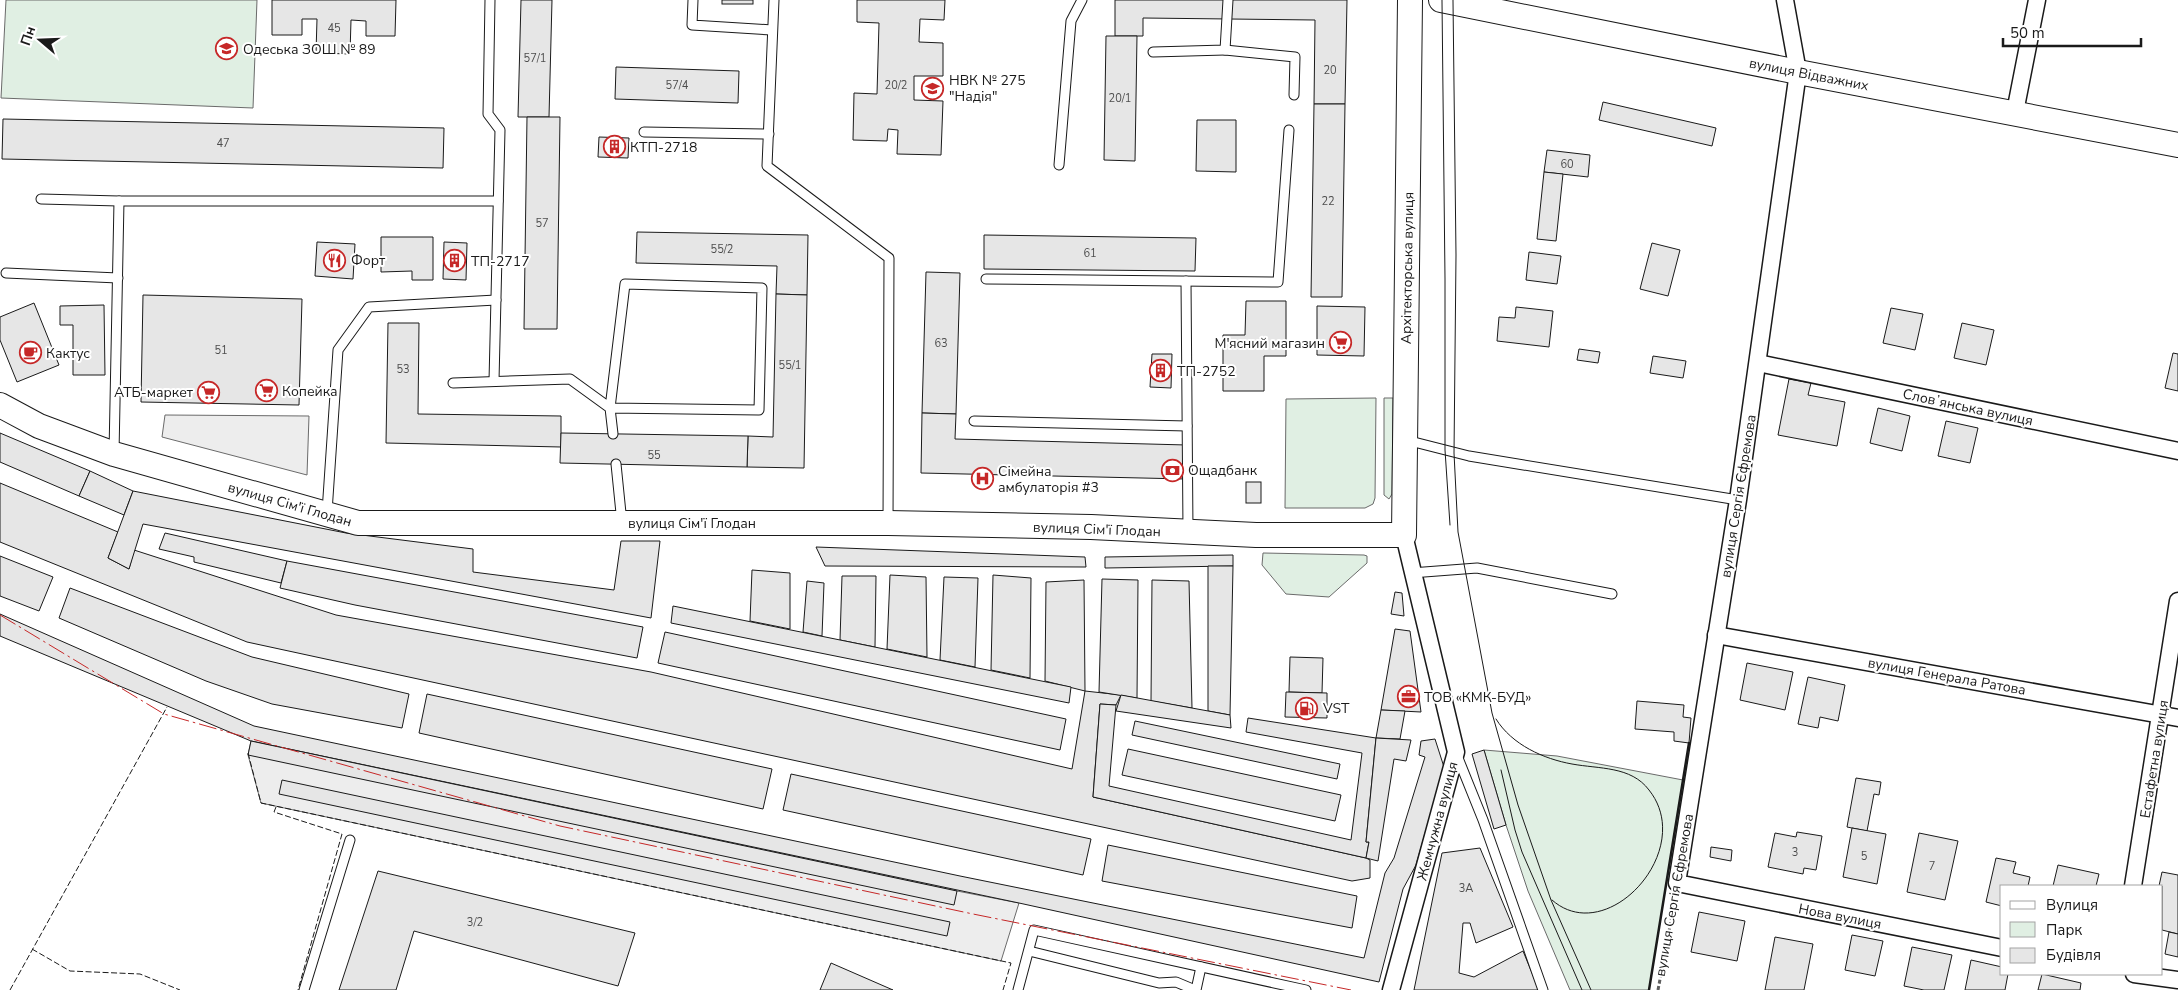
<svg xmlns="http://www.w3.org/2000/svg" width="2178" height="990" viewBox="0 0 2178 990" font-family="'Nunito Sans',sans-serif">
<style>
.green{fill:#e0efe3;stroke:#6a6a6a}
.parking{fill:#ededed;stroke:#6a6a6a}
.building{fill:#e6e6e6;stroke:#1a1a1a}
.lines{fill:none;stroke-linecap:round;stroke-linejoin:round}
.lane-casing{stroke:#1a1a1a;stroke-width:11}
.street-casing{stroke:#1a1a1a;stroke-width:19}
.secondary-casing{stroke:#1a1a1a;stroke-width:26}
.path{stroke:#5f5f5f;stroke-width:3;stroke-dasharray:4 2.5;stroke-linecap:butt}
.lane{stroke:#fff;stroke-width:9}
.street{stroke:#fff;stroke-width:16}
.secondary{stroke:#fff;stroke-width:24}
.tram{stroke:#1a1a1a;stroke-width:1}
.fence{stroke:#1a1a1a;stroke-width:1;stroke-dasharray:6 2.5;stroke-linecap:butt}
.wall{stroke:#1a1a1a;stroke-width:2.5}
.power{stroke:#c62828;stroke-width:1;stroke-dasharray:18 4 2.5 4;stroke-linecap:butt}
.labels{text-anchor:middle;stroke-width:4;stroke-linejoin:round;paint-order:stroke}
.number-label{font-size:11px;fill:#4d4d4d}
.poi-label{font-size:14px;fill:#1a1a1a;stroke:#fff;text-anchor:start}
.street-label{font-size:14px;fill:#1a1a1a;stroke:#fff}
</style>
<rect width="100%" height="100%" fill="#fff"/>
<g class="green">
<path d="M6,0h251l-4,108 -252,-10z"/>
<path d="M1376,398l-1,100 -2,6 -8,4h-80l1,-109z"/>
<path d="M1384,398h9l-1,96 -3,5 -5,-4z"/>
<path d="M1263,553l101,2 3,1v7l-38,34 -43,-3 -24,-29z"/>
<path d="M1484,750l73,6 126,24 -34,210h-79l-42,-99 -22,-66z"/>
</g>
<g class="parking">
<path d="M165,415l144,1 -2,59 -145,-38z"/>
<path d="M251,741l706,150 62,12 -18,58 -740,-158 -13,-48z"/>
</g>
<g class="building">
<path d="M272,0h124l-1,36h-29v-15l-15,-1 -1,34 -34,-1 1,-34h-15v16h-30z"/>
<path d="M521,0h31l-3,117h-31z"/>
<rect x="722" y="0" width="31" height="4"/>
<path d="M857,0h88l-1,20 -24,-1 -1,23 24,1v33h-29v24l29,1 -2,54 -44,-1 1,-24 -10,-1 -1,12 -34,-1 1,-47 23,1 2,-71 -22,-1z"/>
<path d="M1115,0h232l-2,104h-31l1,-84 -172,-2v18h-28z"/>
<path d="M1106,36h31l-2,125 -31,-1z"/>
<path d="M616,67l123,4 -1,32 -123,-4z"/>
<path d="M1603,102l113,26 -4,18 -113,-26z"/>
<path d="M1314,104h31l-3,193h-31z"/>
<path d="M527,117h33l-3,212h-33z"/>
<path d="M3,119l441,9 -1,40 -441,-9z"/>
<path d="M1197,120h39v52l-40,-1z"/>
<path d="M599,137l30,1 -1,20 -30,-1z"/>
<path d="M1547,150l43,5 -2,22 -44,-5z"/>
<path d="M1544,172l19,2 -7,67 -19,-2z"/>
<path d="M637,232l171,3 -1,60 -31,-1 1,-28 -141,-3z"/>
<path d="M984,235l212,3 -1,33 -211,-2z"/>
<path d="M381,237h52v43h-21v-9l-31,1z"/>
<path d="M317,242l38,2 -2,35 -38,-3z"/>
<path d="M444,242l23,1 -1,37 -23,-1z"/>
<path d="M1652,243l28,7 -12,46 -28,-7z"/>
<path d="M1529,252l32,4 -4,28 -31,-4z"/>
<path d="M926,272l34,1 -4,141 -34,-1z"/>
<path d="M776,294l31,1 -3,173 -57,-1 1,-31 25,1z"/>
<path d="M143,295l159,4 -3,106 -158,-3z"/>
<path d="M1246,301h40v55h-22v35h-41v-56h22z"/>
<path d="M34,303l25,62 -42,17 -17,-42v-23z"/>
<path d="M104,305l1,70h-32v-50h-13v-19z"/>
<path d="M1317,306l48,1 -1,49 -47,-1z"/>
<path d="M1516,307l37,4 -4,36 -52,-6 2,-24 16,1z"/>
<path d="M1891,308l32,6 -8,36 -32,-7z"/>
<path d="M388,323h31l-1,91 143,2v31l-175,-4z"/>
<path d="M1962,323l32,7 -8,35 -32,-7z"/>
<path d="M1579,349l21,3 -2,11 -21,-3z"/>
<path d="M2173,353l5,1v37l-13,-3z"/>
<path d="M1152,354h20l-1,34 -21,-1z"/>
<path d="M1653,356l33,5 -3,17 -33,-5z"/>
<path d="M1789,379l22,4 -3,12 37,7 -8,44 -59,-11z"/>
<path d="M1878,408l32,8 -8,35 -32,-8z"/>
<path d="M922,413l34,1 -1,25 232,6 -1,34 -265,-6z"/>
<path d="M1946,421l32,7 -8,35 -32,-7z"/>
<path d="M0,433l90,38 -11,25 -79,-34z"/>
<path d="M561,433l187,3 -1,31 -187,-4z"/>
<path d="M90,471l43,20 -9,24 -45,-19z"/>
<rect x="1246" y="482" width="15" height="21"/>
<path d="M0,483l118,49 -10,26 21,11 5,-19 202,65 315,57 421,97 13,-78 36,4 -5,10 -16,-1 -7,93 273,61 4,2v18l-18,3 -1105,-239 -247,-100z"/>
<path d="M133,491l213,42 127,16v23l141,18 7,-49h39l-9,77 -508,-94 -14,45 -21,-11z"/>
<path d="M165,533l122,28 -6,22 -87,-21v-5l-35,-8z"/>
<path d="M816,547l269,10 1,10 -261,-1z"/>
<path d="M1233,555v11l-128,2v-11z"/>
<path d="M0,556l53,21 -14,34 -39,-15z"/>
<path d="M287,561l356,66 -6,31 -282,-53 -75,-17z"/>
<path d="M1208,566h25l-3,149 -22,-4z"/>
<path d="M752,570l38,3v56l-40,-8z"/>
<path d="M890,575l36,2 1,80 -40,-8z"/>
<path d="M993,575l38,3 -1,100 -39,-8z"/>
<path d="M842,576h34l-1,71 -35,-7z"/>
<path d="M944,577l34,1 -3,89 -35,-7z"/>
<path d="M1102,579l36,1 -1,118 -38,-6z"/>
<path d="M1084,580l1,111 -40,-10 1,-99z"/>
<path d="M1152,580l37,1 3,127 -41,-7z"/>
<path d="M807,581l17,2 -2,53 -19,-4z"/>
<path d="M70,588l182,69 157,37 -7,34 -130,-24 -66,-23 -147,-63z"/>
<path d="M1395,592l7,1 2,23 -13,-2z"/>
<path d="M673,606l398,81 -2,16 -398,-80z"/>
<path d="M0,614l254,112 706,150 404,82 21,-85 9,-15 31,-101 -6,-2 2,-14 14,-2 9,28 -28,98 -13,24 -24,93 -360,-79 -768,-162 -251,-105z"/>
<path d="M1395,629l15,2 11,81 -40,-2z"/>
<path d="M665,632l401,87 -6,31 -402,-87z"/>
<path d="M1290,657l33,1 -1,35 -33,-1z"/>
<path d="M1747,663l46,9 -8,38 -45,-10z"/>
<path d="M1808,677l37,8 -7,36 -18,-4 -2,11 -20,-4z"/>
<path d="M1286,692l41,1v25l-42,-1z"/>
<path d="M427,694l345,75 -9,40 -344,-76z"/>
<path d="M1121,695l109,20 1,13 -115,-17z"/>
<path d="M1637,701l47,4 -1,12 8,1 -2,25 -15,-2v-9l-39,-3z"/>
<path d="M1100,704l16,1 -7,81 242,54 11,-87 -116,-21 2,-14 128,20 -10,104h3l-3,16 -273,-61z"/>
<path d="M1381,710l24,1 -5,28 -24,-1z"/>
<path d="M1135,721l205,43 -3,15 -205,-44z"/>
<path d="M1376,738l35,2 -5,21 -12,-2 -16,102 -12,-3 3,-16h-3z"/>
<path d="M251,741l706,150 -3,14 -706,-150z"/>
<path d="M1128,749l213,46 -6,26 -213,-46z"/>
<path d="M1484,750l22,75 -12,4 -22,-75z"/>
<path d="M791,774l300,65 -8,36 -300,-65z"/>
<path d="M1856,778l25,4 -2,13 -5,-1 -7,37 -20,-4z"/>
<path d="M282,780l668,142 -3,14 -668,-142z"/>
<path d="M1852,828l34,6 -9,50 -34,-7z"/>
<path d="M1797,832l25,4 -6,34 -12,-2 -1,6 -35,-7 7,-34 21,4z"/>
<path d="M1919,833l39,8 -13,59 -38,-8z"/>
<path d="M1108,845l249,51 -5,32 -250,-47z"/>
<path d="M1711,847l21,3 -1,11 -21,-4z"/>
<path d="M1480,848l33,79 -37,16 -6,-20h-7l-4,50 15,4 49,-26 16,39h-125l28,-137z"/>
<path d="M1996,858l20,4 -3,11 17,4 -2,9h-26v20l-16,-4z"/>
<path d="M2058,865l41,9 -3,12h-43z"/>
<path d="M378,871l257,62 -17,53 -204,-55 -18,59h-57z"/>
<path d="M2162,872l16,3v59l-16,-4v-44h-3z"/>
<path d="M1699,912l46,9 -8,40 -46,-9z"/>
<path d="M2169,932l9,2v23l-13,-3z"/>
<path d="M1852,935l31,6 -8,35 -30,-6z"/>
<path d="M1775,937l38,7 -9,46h-39z"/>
<path d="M1912,947l40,8 -8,35h-20l-20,-4z"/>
<path d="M1971,960l31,7v7h6l-3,16h-40z"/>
<path d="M831,963l62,27h-73z"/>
<path d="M2042,974l39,9 -1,7h-42z"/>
</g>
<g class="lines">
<defs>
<g id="lane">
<path d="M490,0l-2,114 12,16 -6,251"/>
<path d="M693,0l-1,25 80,5"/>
<path d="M774,0l-7,166 122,92 -1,265"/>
<path d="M1225,50l70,7 -1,38"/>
<path d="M1153,52l72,-2 3,-50"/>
<path d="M644,132l125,2"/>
<path d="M1059,165l12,-144 11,-21"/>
<path d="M41,199l78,2h379"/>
<path d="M6,273l112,5"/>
<path d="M986,279l292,3 11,-152"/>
<path d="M1186,281l2,250"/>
<path d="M453,383l117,-4 40,29 149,2 3,-122 -137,-4 -15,124 3,26"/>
<path d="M974,421l213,5"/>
<path d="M1406,440l63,16 269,44"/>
<path d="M114,453l5,-252"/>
<path d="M616,464l6,59"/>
<path d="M327,512l11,-162 31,-43 127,-7"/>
<path d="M1411,573l66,-5 135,26"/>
<path d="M1456,753l27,67 60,170"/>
<path d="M1029,951l130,32 17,-1 19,8"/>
<path d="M304,990l46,-150"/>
<path d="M1018,990l16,-60 272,60"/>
<path d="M1196,990l5,-23"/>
</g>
<g id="street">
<path d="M1785,0l13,72 -60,428 -61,383 325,65"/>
<path d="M2015,112l22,-112"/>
<path d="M1758,363l420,88"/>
<path d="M1716,635l462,83"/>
<path d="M2133,886l45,-285"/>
<path d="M2134,974l44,6"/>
<path d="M1391,990l65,-238 -52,-217"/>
</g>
<g id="secondary">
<path d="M1441,0l357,72 380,73"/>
<path d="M0,405l39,21 75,28 244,69h530l203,4 165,8h148l6,-535"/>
</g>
</defs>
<use href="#lane" class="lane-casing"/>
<use href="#street" class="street-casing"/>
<use href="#secondary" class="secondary-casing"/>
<path class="path" d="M1658,990l17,-91"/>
<use href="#lane" class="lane"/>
<use href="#street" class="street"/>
<use href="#secondary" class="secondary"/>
<g class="tram">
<path d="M1442,0l3,279v171l5,75"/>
<path d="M1453,0l3,255 -2,198 4,79 34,181 26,92 33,95 40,90"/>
<path d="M1496,719c16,26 48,40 76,45 27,5 59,2 77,26 48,60 -42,159 -97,110"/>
<path d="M1501,770l14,60 7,22 60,138"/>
</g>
<g class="fence">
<path d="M248,753l13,50 750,160 -8,27"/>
<path d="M276,807l-2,5 68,22 -44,156"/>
<path d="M32,949l38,22 70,3 40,16"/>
<path d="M10,990l157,-283"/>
</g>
<path class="wall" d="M1649,990l40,-247"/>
<path class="power" d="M0,615l164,99 396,112 413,88 378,76"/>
</g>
<defs>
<symbol id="school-ring" viewBox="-11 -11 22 22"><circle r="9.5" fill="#fff" stroke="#c62828" stroke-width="1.5"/><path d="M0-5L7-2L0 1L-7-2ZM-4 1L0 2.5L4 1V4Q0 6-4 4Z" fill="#c62828"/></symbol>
<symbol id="building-ring" viewBox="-11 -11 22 22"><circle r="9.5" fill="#fff" stroke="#c62828" stroke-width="1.5"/><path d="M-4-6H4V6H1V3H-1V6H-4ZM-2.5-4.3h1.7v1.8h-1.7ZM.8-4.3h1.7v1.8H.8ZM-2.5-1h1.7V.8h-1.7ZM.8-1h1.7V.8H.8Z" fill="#c62828"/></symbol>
<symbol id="restaurant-ring" viewBox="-11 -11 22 22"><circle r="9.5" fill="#fff" stroke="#c62828" stroke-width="1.5"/><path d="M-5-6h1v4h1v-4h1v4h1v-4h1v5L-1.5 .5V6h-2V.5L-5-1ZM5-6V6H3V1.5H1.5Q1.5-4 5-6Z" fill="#c62828"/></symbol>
<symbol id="supermarket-ring" viewBox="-11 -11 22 22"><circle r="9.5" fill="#fff" stroke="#c62828" stroke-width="1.5"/><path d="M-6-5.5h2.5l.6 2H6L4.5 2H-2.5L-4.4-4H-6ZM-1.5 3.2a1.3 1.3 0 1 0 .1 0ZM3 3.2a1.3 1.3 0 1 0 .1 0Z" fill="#c62828"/></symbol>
<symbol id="cafe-ring" viewBox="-11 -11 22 22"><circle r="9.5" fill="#fff" stroke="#c62828" stroke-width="1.5"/><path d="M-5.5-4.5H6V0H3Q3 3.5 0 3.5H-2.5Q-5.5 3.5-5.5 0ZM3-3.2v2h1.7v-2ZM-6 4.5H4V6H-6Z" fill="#c62828"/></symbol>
<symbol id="bank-ring" viewBox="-11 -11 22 22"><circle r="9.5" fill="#fff" stroke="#c62828" stroke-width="1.5"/><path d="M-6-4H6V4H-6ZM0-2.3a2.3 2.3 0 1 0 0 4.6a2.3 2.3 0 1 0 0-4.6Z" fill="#c62828"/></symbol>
<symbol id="hospital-ring" viewBox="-11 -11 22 22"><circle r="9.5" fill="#fff" stroke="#c62828" stroke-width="1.5"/><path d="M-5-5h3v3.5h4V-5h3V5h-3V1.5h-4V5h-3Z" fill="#c62828"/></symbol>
<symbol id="office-ring" viewBox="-11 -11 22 22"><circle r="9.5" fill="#fff" stroke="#c62828" stroke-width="1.5"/><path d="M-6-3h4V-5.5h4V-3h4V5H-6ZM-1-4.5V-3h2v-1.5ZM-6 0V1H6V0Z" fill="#c62828"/></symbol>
<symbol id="fuel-ring" viewBox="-11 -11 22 22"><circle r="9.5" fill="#fff" stroke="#c62828" stroke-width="1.5"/><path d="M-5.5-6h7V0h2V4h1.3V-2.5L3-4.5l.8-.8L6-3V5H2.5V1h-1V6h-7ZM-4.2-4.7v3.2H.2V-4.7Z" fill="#c62828"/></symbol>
</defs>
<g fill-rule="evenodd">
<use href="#school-ring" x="214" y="36" width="25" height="25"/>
<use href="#school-ring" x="920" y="76" width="25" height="25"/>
<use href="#building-ring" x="602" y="134" width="25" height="25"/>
<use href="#restaurant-ring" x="322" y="248" width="25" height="25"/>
<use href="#building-ring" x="442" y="248" width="25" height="25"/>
<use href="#supermarket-ring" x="1328" y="330" width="25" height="25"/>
<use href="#cafe-ring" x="18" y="340" width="25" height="25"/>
<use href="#building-ring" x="1148" y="358" width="25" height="25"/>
<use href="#supermarket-ring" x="254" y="378" width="25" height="25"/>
<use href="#supermarket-ring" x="196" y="380" width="25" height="25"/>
<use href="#bank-ring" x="1160" y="458" width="25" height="25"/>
<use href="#hospital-ring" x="970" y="466" width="25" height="25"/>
<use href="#office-ring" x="1396" y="684" width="25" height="25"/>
<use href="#fuel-ring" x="1294" y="696" width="25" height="25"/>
</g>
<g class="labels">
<g class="number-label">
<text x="334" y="32">45</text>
<text x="535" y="62">57/1</text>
<text x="1330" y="74">20</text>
<text x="677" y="89">57/4</text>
<text x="896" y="89">20/2</text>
<text x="1120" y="102">20/1</text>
<text x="223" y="147">47</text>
<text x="1567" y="168">60</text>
<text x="1328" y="205">22</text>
<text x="542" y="227">57</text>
<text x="722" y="253">55/2</text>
<text x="1090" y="257">61</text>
<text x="941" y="347">63</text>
<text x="221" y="354">51</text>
<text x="790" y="369">55/1</text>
<text x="403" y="373">53</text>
<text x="654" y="459">55</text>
<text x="1795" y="856">3</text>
<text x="1864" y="860">5</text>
<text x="1932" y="870">7</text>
<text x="1466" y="892">3А</text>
<text x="475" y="926">3/2</text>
</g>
<g class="poi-label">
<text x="243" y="54">Одеська ЗОШ № 89</text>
<text x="949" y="85">НВК № 275<tspan x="949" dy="16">"Надія"</tspan></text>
<text x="630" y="152">КТП-2718</text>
<text x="351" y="265">Форт</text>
<text x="471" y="266">ТП-2717</text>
<text x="1325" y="348" text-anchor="end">М'ясний магазин</text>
<text x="46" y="358">Кактус</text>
<text x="1177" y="376">ТП-2752</text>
<text x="282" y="396">Копейка</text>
<text x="193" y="397" text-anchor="end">АТБ-маркет</text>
<text x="1188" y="475">Ощадбанк</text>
<text x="998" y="476">Сімейна<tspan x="998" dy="16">амбулаторія #3</tspan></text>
<text x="1424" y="702">ТОВ «КМК-БУД»</text>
<text x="1323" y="713">VST</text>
</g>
<g class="street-label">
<text transform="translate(1809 74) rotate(11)" y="5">вулиця Відважних</text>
<text transform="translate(1407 268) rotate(-89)" y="5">Архітекторська вулиця</text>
<text transform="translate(1968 407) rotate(12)" y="5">Словʼянська вулиця</text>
<text transform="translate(1738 496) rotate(-81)" y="5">вулиця Сергія Єфремова</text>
<text transform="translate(290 504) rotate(16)" y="5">вулиця Сім'ї Глодан</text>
<text x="692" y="528">вулиця Сім'ї Глодан</text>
<text transform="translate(1097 529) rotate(2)" y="5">вулиця Сім'ї Глодан</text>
<text transform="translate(1947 676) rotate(10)" y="5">вулиця Генерала Ратова</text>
<text transform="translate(2154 759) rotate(-81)" y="5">Естафетна вулиця</text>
<text transform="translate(1437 821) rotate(-75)" y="5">Жемчужна вулиця</text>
<text transform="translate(1674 895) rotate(-80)" y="5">вулиця Сергія Єфремова</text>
<text transform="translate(1840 916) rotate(11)" y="5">Нова вулиця</text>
</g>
</g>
<rect x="2000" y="885" width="162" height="90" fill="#ffffff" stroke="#a3a3a3"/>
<rect x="2010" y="901" width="25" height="8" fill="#ffffff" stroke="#a3a3a3"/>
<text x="2046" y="910" font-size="15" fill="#1a1a1a">Вулиця</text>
<rect x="2010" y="922" width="25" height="15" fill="#e0efe3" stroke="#a3a3a3"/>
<text x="2046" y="935" font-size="15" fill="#1a1a1a">Парк</text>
<rect x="2010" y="948" width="25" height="15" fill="#e6e6e6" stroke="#a3a3a3"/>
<text x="2046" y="960" font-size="15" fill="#1a1a1a">Будівля</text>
<g transform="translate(40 40) rotate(289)" stroke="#ffffff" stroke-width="4" paint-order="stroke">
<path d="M0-4L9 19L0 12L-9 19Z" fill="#1a1a1a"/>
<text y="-8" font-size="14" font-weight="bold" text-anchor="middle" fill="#1a1a1a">Пн</text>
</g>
<path d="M2003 38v8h138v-8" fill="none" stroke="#1a1a1a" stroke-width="2.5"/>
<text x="2010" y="38" font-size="15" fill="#1a1a1a" stroke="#ffffff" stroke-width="4" paint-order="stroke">50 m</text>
</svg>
